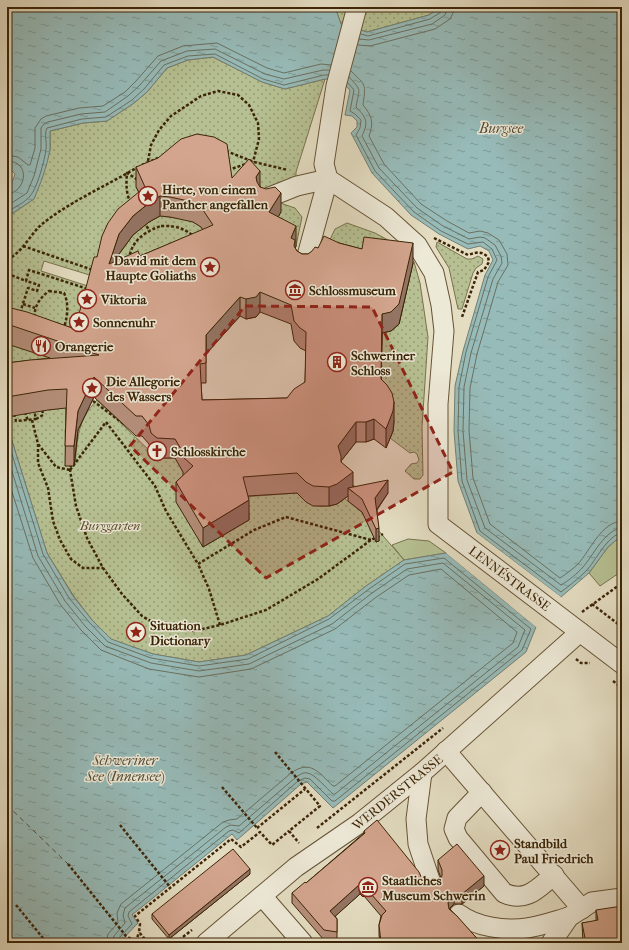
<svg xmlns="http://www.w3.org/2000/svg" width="629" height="950" viewBox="0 0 629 950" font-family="'IM FELL French Canon',serif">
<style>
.grass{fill:#b6c092;stroke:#79724c}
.park{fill:url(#park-dots);stroke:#79724c}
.water{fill:url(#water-ripples);stroke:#737f72}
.pier{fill:#e4ddc2}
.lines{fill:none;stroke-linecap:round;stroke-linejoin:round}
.shore{stroke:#6a7060;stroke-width:1}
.ferry{stroke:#534a34;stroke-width:1;stroke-dasharray:5 4;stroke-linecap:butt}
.minor-casing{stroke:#665336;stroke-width:21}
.path{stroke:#3c2507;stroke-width:2.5;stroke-dasharray:3 2;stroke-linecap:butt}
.minor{stroke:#ede9d7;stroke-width:19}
.wall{fill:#b58e7a;stroke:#3c2507;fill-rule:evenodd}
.shaded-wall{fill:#947463;stroke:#3c2507}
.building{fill:#d3a58e;stroke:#3c2507;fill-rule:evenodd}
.marked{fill:#8f2418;fill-opacity:0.2;stroke:#8f2418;stroke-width:3;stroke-dasharray:8 5;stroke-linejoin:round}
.labels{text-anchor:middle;stroke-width:3;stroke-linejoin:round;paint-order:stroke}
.poi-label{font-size:13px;font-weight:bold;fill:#3c2507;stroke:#ede9d7;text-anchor:start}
.park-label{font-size:13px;font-style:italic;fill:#5a4c2a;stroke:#ede9d7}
.street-label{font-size:13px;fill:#3c2507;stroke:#ede9d7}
.water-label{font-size:14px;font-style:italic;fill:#534a34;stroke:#ede9d7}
</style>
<defs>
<pattern id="park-dots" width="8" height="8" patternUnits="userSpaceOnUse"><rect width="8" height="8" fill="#b6c092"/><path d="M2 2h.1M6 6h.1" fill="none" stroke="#959c75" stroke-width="1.8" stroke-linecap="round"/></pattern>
<pattern id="water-ripples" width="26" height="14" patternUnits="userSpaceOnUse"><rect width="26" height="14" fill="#97bbb9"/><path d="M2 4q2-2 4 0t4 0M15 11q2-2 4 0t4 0" fill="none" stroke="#7c9894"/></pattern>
</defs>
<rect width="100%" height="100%" fill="#e4ddc2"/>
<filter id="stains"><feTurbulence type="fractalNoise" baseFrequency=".005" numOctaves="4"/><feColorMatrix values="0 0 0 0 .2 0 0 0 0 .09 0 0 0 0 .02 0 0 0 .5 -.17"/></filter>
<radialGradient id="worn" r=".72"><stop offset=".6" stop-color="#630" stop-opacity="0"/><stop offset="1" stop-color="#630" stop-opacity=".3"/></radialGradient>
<g class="grass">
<path d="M622,535v36l-22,15 -11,-13 19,-26z"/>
<path d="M408,539l21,2 17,12 -42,7 -12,-15z"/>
</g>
<g class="park">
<path d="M335,7h106l-12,8 -62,17 -26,-8z"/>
<path d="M213,57l49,25 23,7 40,-10 -29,93v11l-32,12 -128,-8 9,20 7,13 8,-4 23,3 10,3 8,5 5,8 -110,42 -52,-16 -3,10 50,16 -29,75 -14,48 21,-3 -4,24 2,34 8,-1c3,-27 2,-43 22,-64l60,58h23l63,39 54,-4c14,16 30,18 47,5l20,16 40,46 -38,26 -38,30 -82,39 -47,7 -46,-8 -43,-15 -18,-19 -19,-25 -26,-42 -40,-128 1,-8h-1v-200l27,-18 16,-49v-19l33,-8 24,-2 27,-18 13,-11 20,-24 21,-8z"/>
<path d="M279,201l4,3 12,4 7,9 -6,29 -27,-14z"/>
<path d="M347,223l28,10 13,7 26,22 6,21 8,54 -6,90 1,48 -3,4h-6l-9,-8 6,-7 6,-1 2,-3 -2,-6 -3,-2 -4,1 -20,-15c7,-19 2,-25 -9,-39l1,-67 9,-1 8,-7 14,-61 -87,-15 9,-19z"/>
<path d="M437,242l30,17h5l6,-3 5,3 -1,5 -6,4 -3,5 -11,36h-4l-9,-41 -13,-21z"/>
</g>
<g class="water">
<path d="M7,7h328l6,17 26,8 62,-17 12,-8h181v528l-14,12 -19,26 -28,24 -84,-64 -19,-52 -4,-50 1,-45 8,-35 22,-76 8,-15 -4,-9 -9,-5 -12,3 -29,-15 -28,-19 -39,-42 -21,-40 6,-6v-6l-5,-5 -7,-1 5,-25 -10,-9 -15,-2 -40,10 -23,-7 -49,-25 -25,3 -21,8 -20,24 -13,11 -27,18 -24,2 -33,8v19l-3,13 -5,16 -8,20 -27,18v-30l6,-7 2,-6 -4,-4h-4z"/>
<path d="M8,416l-1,9 40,128 26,43 19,24 19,19 42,15 46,8 47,-7 82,-39 38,-30 38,-26 42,-7 90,74 -10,25 -193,156 -26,-26 -6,2 -64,56 -5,-6 -100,81 6,8 -19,20h-112v-526z"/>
</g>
<g class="pier">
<path d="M474,531l87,66 -1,2 -84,-64z"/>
<path d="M447,552l90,74 -1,1 -90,-74z"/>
</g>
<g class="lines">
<g class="shore">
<path d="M361,34l7,2 62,-17 11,-7 2,-5"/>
<path d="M359,39l10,1 63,-16 13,-9 3,-8"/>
<path d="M358,45l12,1 65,-17 15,-10 3,-6 1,-6"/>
<path d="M351,71c15,15 15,12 12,34 9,11 11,17 6,31l15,28 37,40 26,17 22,12 11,-2 8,2 11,7 8,14 1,11 -10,17 -21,72 -7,34 -1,42 4,48 17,46 70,54c6,-4 13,-9 18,-14 12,-13 23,-42 44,-43"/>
<path d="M349,77c14,15 10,11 7,30 10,10 13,15 6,29l17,32 38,40 26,18 26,13 11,-2 5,1 10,7 6,11 1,7 -9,16 -22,74 -7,34 -1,44 4,49 18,48 76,57c7,-4 16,-11 22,-18 10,-11 22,-38 39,-39"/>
<path d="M348,83l6,7 -4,21 5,3 6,6 -1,8 -4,7 19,36 39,41 27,19 27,13 15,-2 9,7 5,11 -9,17 -22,75 -7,35 -1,44 4,50 18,50 81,61c8,-6 17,-13 25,-21 9,-9 22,-37 36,-38"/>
<path d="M7,155l11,2 10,8h2l5,-17v-20l6,-9 5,-3 33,-8 24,-2 22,-14 11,-11 22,-25 25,-10 34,-3 50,25 17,5 37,-9 10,1"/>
<path d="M7,161c25,0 19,32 0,33"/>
<path d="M7,206l20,-13 7,-17 7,-27v-21l3,-4 4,-2 33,-8 24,-2 23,-16 12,-11 21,-24 26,-10 28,-2 50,25 19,5 39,-9h6"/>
<path d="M7,212c6,-4 19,-10 23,-16 7,-7 15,-37 16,-47 1,-7 -2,-15 1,-21l35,-9 24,-2 26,-17 12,-11 20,-24 24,-9 27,-2 48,25 21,6 40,-10h4"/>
<path d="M7,438l36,116 26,44 20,24 19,20 43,16 48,8 49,-7 81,-40 40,-30 36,-25 39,-6 87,71 -9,21 -187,151h-3l-22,-22 -5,-1 -7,3 -59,52 -6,-3 -4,1 -100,81 -1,4 4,8 -14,15 -1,4"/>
<path d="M7,455l31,101 27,45 20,25 20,20 46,17 48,8 50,-7 83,-40 40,-31 35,-24 36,-6 82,67 -7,17 -183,147h-2c-6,-5 -19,-21 -26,-21 -4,-1 -8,2 -12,5l-56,48 -8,-1 -5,2 -101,81 -2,7 2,8 -11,13 -2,7"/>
<path d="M7,476l26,82 27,46 21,26 20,20 48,19 50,8 52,-8 84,-40 40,-31 34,-23 32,-6 76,63 -4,11 -178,143h-2c-14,-13 -22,-27 -42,-13l-54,46 -8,1 -6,2 -102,82 -4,9 1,10 -10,11 -2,9"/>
</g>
<path class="ferry" d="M7,805l61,59"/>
<defs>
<g id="minor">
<path d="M357,7l-21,79 -12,78 4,15 58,38 31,28 17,28 7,32 3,26 -6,73v120l184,140"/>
<path d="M267,198l30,-12 31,-7 -23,84"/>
<path d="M446,751l136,158"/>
<path d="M422,773l-6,46 2,25 13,39"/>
<path d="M482,792l-25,26 -3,11 4,9 46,55c23,10 34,-5 50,-18"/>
<path d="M262,896l41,47"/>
<path d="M459,914c17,13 47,17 68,14 14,-2 28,-7 42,-11"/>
<path d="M206,943l90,-76 64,-44 62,-50 158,-141"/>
<path d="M551,943l18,-26 23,-15 30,-4"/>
</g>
</defs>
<use href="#minor" class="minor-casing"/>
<g class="path">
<path d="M226,151l28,11 34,8"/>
<path d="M148,161l3,-16 8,-15 12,-14 30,-20 17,-5 20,4 11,10 9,18 1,16 -6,23"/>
<path d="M142,165l16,-7"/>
<path d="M228,170l18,-6"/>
<path d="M131,203c-5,-8 -5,-20 -4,-30l11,7"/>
<path d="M144,222l5,8"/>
<path d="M161,226c17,-1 28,4 39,17l-71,30c-3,-26 9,-39 32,-47z"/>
<path d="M434,238l34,17c9,-3 13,-4 20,2l1,5 -5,8 -6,2 -16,45"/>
<path d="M23,246l70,24"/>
<path d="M7,259c14,-4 24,-26 35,-35 29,-23 64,-38 96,-57"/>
<path d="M7,276l4,-1 15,6 3,-11 59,19"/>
<path d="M49,291l15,2c4,8 4,19 2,27 -1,3 -1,7 -3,9 -13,24 -48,-13 -14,-38z"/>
<path d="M23,304l12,4"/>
<path d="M20,313l8,-25 9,3 2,-6 -13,-4"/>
<path d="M89,398l35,26"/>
<path d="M25,412l3,9"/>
<path d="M14,414l2,7 20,-2 -2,-9"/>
<path d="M36,419l7,-4 -1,-7"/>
<path d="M32,420l6,24 18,23 14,3"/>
<path d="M38,444v19l10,25 5,33 7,19 11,19 12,9h20"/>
<path d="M71,464l-1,6 6,36 11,32 16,30 19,26 20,22 12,7 18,5 22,3 26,-6 46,-15 52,-31 53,-39 12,-6"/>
<path d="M70,470l36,-48 49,64 11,25 32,53"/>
<path d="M592,604l30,23"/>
<path d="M582,612l40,-29"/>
<path d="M220,625l-11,-36 -11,-25 56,-34 32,-13 85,23"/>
<path d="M576,659l5,4h9"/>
<path d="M613,681l9,7"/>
<path d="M275,752l45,54 -31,25 10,12"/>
<path d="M222,787l36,42"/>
<path d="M120,825l50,62"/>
<path d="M257,828l48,-39"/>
<path d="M317,828l126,-100"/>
<path d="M68,864l58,72 10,6v1"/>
<path d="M16,905l31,38"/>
<path d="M136,942l3,-10"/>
<path d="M148,943l-9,-11 1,-8 -5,-8 96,-77 10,8 19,-15 12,13 17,-14"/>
<path d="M175,943l17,-13"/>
</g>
<use href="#minor" class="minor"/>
</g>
<g class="wall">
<path d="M136,167l96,11 28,8 21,26 -3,5 18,29 -1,2 2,3 5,3h6l10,-6 21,-5 74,20 -14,61 -8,7 -9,2 -1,46 13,42 -1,10 -7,17 -12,-9 -8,3h-10l-15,19v2l12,23 35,7 -11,17 2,31 -3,1 -14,-30 -14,-11v-5l-11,8 -8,2h-16l-7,-4 -9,-9 -49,3 1,24 -46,27 -27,-45v-20l7,-6v-4l-8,-14h-18l-6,-6 -2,-8 -7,-8h-6l-42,-39 -16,33 -4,36h-9l1,-58 -18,2 -41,7v-54l43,-5 -43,-14v-37l68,22 22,-72 42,-65 -3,-5zM160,216l10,1 23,5 8,5 2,3 -63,26 -23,5 2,-7 14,-19 16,-13zM260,312l31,12 3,17 6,7 6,3 -1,31 -18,16 -85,2 -1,-17h5v-29l34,-38 6,3 10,-2z"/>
<path d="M364,831l59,50 5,3h6l5,-4 2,-2 -3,-8v-10l46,26 -22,18h-8l-4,4v1l31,34h-101l-1,-8v-10l2,-9 -17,-20 -1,1 -3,-3 -25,22 2,3v23l-13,-2 -32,-37v-10l14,-10 58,-50z"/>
<path d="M250,874l-81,65 -17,-20v-5z"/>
<path d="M596,910l26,33h-39l-1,-20 14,-2z"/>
</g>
<g class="shaded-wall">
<path d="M260,171v19l-4,7v-20z"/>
<path d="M281,193v19l-12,20v-20z"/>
<path d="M160,196v20l-11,6 -16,13 -14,19 -10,30v-20l10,-30 14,-18 16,-13z"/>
<path d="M296,226v20l-1,3 -4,-11z"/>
<path d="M413,243v20l-14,61 -8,7 -9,2 -1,66 1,-85z"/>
<path d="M260,292v20l-4,5 -10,2v-20z"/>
<path d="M240,297v19l-34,38v-19z"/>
<path d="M94,377v20l-16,33 -4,36v-20l4,-35z"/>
<path d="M394,402v19l-1,10 -7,17v-19z"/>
<path d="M374,419v20l-8,3v-20z"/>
<path d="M356,422v20l-15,19v15l12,-4v20l-5,-4v8l-11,8 -8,2v-19l9,-41z"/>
<path d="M388,480v13l-13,19v-14z"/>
<path d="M249,500v20l-46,27v-19z"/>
<path d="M379,528v13l-3,1v-13z"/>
<path d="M250,869v5l-81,65v-4z"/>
<path d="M484,876v10l-22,18v-10z"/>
<path d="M360,884v10l-30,27v-10z"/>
<path d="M364,886v10l-1,1v-10z"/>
<path d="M454,894v10l-4,4 -2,5v-10l2,-5z"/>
</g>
<g class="building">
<path d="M197,134l17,3 13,7 5,34 17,-19 11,12 -4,6 1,5 3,5 6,2 9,-2 6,6 -12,19 27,14 -5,12 4,2 -1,6 3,5 5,3h6l4,-3 3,-4 3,1 6,-12 15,7 23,6 2,-12 49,6 -14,61 -8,8 -9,2 -1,65 6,6 5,8 2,9 -1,9 -7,18 -12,-10 -8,3h-10l-18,24 3,10v6l12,10 -16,12 -8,3 -16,-1 -7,-4 -9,-9 -54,4 6,23 -46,28 -27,-46 17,-16 -10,-9 1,-3 -9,-15 -18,-1 -6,-5 -2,-8 -7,-9h-6l-42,-39 -16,34 -4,35h-9l2,-57 -19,1 -41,7v-34l23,-3 69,-5 -92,-31v-17l20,5 48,17 19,-72h3l5,-21 6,-13 10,-14 27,-22 -9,-20 22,-9 23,-19zM160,196l10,1 23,5 8,5 12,18 -73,31 -2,-5 -29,13 10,-30 14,-18 16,-13zM260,292l31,13 3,16 6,7 6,4 -1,50 -11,7 -7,9 -85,2 -2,-36 6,-1v-28l34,-38 6,2 10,-2z"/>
<path d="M388,480l-13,18 4,30 -3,1 -14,-30 -14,-11z"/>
<path d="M377,820l42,52 4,9 5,3h6l5,-4 3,-4v-6l-4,-10 19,-16 27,32 -22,18h-8l-4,4 -2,5 1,6 8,7 24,27h-97l-3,-1 -2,-17 3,-10 4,-4 -22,-25 -1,1 -3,-3 -30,27 7,8v13l-13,-2 -32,-37 13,-11 1,1 59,-50 -1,-2z"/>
<path d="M233,849l17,20 -81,66 -17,-21z"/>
<path d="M622,906v37h-36l-4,-20 16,-3 -2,-10z"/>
</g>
<path class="marked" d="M245,306l127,1 81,165 -187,106 -136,-132z"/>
<defs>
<symbol id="sight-ring" viewBox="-11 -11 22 22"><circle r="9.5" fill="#ede9d7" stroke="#8f2418" stroke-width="1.5"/><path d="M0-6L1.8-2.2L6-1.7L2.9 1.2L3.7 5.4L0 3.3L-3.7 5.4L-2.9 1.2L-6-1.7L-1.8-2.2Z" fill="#8f2418"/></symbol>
<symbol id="museum-ring" viewBox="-11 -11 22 22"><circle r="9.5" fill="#ede9d7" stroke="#8f2418" stroke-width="1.5"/><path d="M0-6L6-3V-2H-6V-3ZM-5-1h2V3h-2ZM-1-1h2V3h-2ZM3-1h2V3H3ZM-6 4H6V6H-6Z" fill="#8f2418"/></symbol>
<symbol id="restaurant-ring" viewBox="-11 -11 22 22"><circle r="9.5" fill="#ede9d7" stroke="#8f2418" stroke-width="1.5"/><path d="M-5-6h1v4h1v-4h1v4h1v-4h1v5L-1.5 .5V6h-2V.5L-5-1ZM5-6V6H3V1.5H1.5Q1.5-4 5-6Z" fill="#8f2418"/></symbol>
<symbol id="building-ring" viewBox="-11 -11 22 22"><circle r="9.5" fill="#ede9d7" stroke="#8f2418" stroke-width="1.5"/><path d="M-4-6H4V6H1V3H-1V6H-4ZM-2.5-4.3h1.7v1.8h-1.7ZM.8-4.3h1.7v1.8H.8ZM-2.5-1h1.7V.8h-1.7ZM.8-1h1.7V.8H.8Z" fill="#8f2418"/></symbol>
<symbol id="church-ring" viewBox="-11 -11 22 22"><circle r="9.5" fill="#ede9d7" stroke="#8f2418" stroke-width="1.5"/><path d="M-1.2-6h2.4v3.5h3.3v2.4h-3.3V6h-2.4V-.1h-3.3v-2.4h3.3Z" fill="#8f2418"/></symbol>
</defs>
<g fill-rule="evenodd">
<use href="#sight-ring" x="137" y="185" width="22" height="22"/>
<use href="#sight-ring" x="199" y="256" width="22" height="22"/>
<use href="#museum-ring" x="284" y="279" width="22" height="22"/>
<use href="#sight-ring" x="76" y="288" width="22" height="22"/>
<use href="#sight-ring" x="68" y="311" width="22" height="22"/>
<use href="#restaurant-ring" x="30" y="335" width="22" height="22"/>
<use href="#building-ring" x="326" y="351" width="22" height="22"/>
<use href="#sight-ring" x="81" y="377" width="22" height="22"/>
<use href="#church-ring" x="146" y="440" width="22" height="22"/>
<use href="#sight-ring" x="125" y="621" width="22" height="22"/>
<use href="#sight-ring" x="489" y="839" width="22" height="22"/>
<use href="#museum-ring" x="357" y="876" width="22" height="22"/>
</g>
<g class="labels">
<g class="poi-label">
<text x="162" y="194">Hirte, von einem<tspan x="162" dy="15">Panther angefallen</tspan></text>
<text x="196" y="265" text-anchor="end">David mit dem<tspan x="196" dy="15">Haupte Goliaths</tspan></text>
<text x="309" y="295">Schlossmuseum</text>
<text x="101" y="304">Viktoria</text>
<text x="93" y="327">Sonnenuhr</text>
<text x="55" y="351">Orangerie</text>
<text x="351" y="360">Schweriner<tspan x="351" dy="15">Schloss</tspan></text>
<text x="106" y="386">Die Allegorie<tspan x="106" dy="15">des Wassers</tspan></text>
<text x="171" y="456">Schlosskirche</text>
<text x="150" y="630">Situation<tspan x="150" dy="15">Dictionary</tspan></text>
<text x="514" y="848">Standbild<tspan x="514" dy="15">Paul Friedrich</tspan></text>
<text x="382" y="885">Staatliches<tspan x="382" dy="15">Museum Schwerin</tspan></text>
</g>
<g class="park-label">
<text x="110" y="530">Burggarten</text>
</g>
<g class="street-label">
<text transform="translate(510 578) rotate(37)" y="5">LENNÉSTRASSE</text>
<text transform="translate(397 792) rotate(-39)" y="5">WERDERSTRASSE</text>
</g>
<g class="water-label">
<text x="501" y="133">Burgsee</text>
<text x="125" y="765">Schweriner<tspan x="125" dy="16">See (Innensee)</tspan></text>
</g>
</g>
<rect width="629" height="950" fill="none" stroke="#e4ddc2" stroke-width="24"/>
<rect x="8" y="8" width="613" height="934" fill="none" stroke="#3c2507" stroke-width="2"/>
<rect x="12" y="12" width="605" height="926" fill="none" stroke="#3c2507"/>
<rect width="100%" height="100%" filter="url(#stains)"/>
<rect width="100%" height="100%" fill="url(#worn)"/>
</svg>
